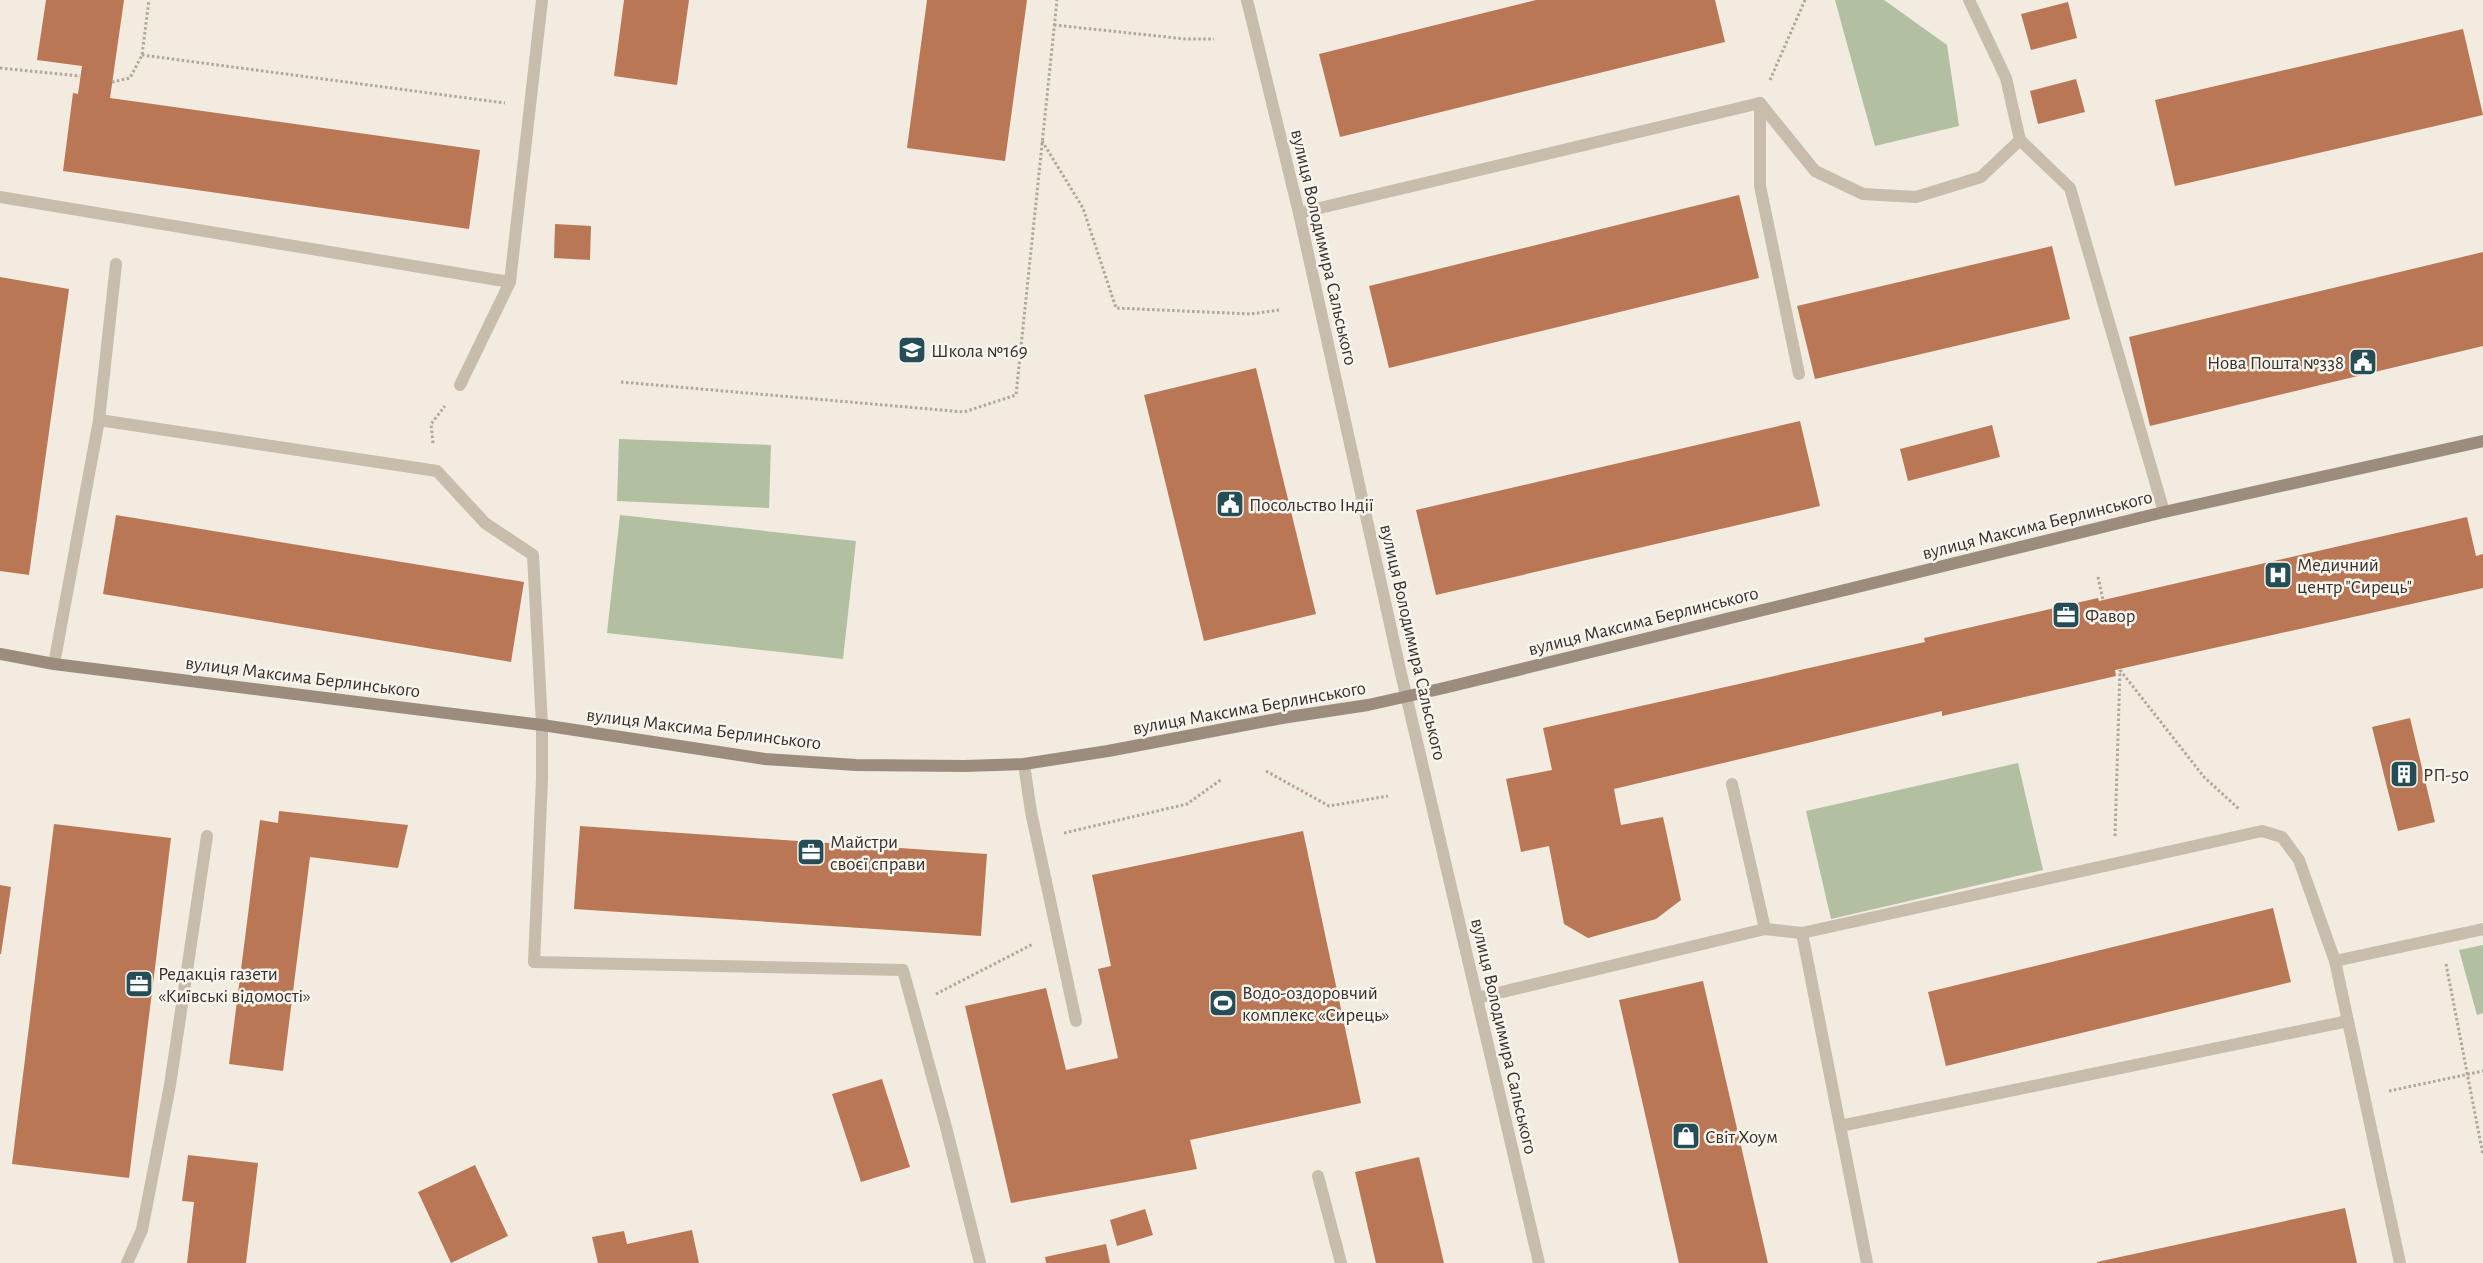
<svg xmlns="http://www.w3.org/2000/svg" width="2483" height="1263" viewBox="0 0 2483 1263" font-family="'Alegreya Sans',sans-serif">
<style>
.green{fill:#b2bfa1}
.building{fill:#ba7755}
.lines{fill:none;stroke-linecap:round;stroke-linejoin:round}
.path{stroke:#b4a697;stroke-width:3;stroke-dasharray:2.5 2.5;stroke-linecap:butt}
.lane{stroke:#c8bcad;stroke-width:12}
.street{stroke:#c8bcad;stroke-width:12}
.secondary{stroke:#9c8c7e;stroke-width:12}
.labels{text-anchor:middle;stroke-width:5;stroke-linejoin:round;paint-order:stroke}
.street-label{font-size:19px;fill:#37302b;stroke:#f9f4ec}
.poi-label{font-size:19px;fill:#37302b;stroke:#f9f4ec;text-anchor:start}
</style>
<rect width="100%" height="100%" fill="#f1ebe0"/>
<g class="green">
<path d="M1835,0h49l63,45 12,81 -84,20z"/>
<path d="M619,439l152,6 -2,63 -152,-7z"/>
<path d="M620,515l236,26 -13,118 -236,-26z"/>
<path d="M2018,763l25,107 -212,49 -25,-108z"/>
<path d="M2483,945v68l-6,2 -18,-65z"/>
</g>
<g class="building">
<path d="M46,0h78l-14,98 370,52 -11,79 -406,-58 10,-78 5,1 4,-28 -45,-6z"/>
<path d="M624,0h65l-12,85 -63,-9z"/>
<path d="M927,0h100l-22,161 -98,-13z"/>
<path d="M1536,0h179l10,42 -385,95 -21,-83z"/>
<path d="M2068,2l9,36 -46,12 -10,-36z"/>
<path d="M2463,29l20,86 -308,71 -20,-86z"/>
<path d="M2076,79l9,33 -47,12 -8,-33z"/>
<path d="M1739,195l20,83 -370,90 -20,-82z"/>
<path d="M555,224l36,2 -1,34 -36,-2z"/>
<path d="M2052,246l18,73 -255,60 -18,-73z"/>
<path d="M2483,252v94l-333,80 -21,-89z"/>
<path d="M0,277l69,12 -40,286 -29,-4z"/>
<path d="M1256,368l60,246 -112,27 -60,-246z"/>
<path d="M1800,421l20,85 -384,89 -20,-85z"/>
<path d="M1992,425l8,32 -92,24 -8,-32z"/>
<path d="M116,515l408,67 -13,80 -408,-68z"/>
<path d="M2467,517l9,39 7,-2v34l-368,82 1,6 -174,40v-5l-328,78 7,36 42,-8 18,83 -25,19 -68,19 -24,-14 -15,-78 -28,6 -15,-73 46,-9 -9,-42 382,-86 -1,-4 174,-40 1,3z"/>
<path d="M2410,718l25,104 -37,9 -26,-104z"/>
<path d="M279,811l129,14 -10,43 -88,-11 -27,214 -54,-7 31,-244 18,3z"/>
<path d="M54,824l117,14 -42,340 -117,-14z"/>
<path d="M580,826l407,28 -6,82 -407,-27z"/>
<path d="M1303,831l58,272 -171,37 7,29 -186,34 -46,-197 81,-18 20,82 52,-12 -20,-89 13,-3 -19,-91z"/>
<path d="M0,885l11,2 -10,67h-1z"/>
<path d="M2273,908l18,74 -345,84 -18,-74z"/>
<path d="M1703,981l65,282h-89l-60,-263z"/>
<path d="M882,1079l28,88 -49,15 -29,-88z"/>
<path d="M188,1155l70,8 -12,100h-59l7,-61 -12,-1z"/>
<path d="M1419,1157l25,106h-68l-21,-91z"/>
<path d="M475,1165l33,71 -57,27 -33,-71z"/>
<path d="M2345,1208l12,55h-260v-1z"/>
<path d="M1145,1209l8,26 -36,11 -7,-26z"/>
<path d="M692,1230l7,33h-101l-6,-26 32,-6 3,13z"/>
<path d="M1106,1244l4,19h-64l-1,-6z"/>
</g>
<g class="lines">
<g class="path">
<path d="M1054,25l132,14h28"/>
<path d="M142,55l363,48"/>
<path d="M0,68l80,8"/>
<path d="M1770,80l35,-80"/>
<path d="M112,82l18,-4 12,-23 7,-55"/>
<path d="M1042,141l41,67 33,100 135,6 28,-4"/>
<path d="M621,382l343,30 52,-17 41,-395"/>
<path d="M433,443l-2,-19 14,-18"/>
<path d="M2098,577l5,23"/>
<path d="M2120,670l84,107 35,32"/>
<path d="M1266,771l63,35 59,-10"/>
<path d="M1064,833l123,-29 35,-25"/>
<path d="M2115,836l5,-166"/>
<path d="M2446,964l37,191"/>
<path d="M936,994l97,-50"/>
<path d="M2389,1091l94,-20"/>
</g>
<g class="lane">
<path d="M1969,0l37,78 14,62 50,48 94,324"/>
<path d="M1760,103l55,68 48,23 53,3 65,-20 39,-37"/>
<path d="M1760,103v83l39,188"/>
<path d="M0,197l510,85"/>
<path d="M1299,213l461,-110"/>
<path d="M460,385l50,-103 32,-282"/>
<path d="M99,420l338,51 48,52 48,32 9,170v54l-8,183"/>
<path d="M54,664l45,-244 17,-156"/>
<path d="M1024,764l7,48 45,209"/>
<path d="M1732,784l33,145"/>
<path d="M1802,933l65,330"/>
<path d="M2335,961l148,-32"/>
<path d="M1477,998l288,-69 37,4 460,-102 20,6 17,23 36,101 65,302"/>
<path d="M1840,1126l508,-105"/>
<path d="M1318,1176l23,87"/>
<path d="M127,1263l15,-33 28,-145 37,-249"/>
</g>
<g class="street">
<path d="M1247,0l52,213 100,452 140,598"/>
<path d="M534,962l369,8 43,157 34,136"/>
</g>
<path class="secondary" d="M0,654l54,10 488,61 223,34 91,6 108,1 60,-2 84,-13 174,-33 86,-13 76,-17 720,-176 319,-71"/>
</g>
<defs>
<symbol id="school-square" viewBox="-11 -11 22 22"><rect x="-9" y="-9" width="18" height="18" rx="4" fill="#244d55" stroke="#f9f4ec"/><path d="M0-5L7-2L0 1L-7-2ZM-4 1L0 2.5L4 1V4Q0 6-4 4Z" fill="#fff"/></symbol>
<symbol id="civic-square" viewBox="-11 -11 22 22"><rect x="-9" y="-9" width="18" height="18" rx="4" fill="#244d55" stroke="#f9f4ec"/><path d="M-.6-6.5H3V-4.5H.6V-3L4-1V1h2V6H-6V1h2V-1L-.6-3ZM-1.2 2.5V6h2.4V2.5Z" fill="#fff"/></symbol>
<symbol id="hospital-square" viewBox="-11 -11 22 22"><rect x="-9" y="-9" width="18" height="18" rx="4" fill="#244d55" stroke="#f9f4ec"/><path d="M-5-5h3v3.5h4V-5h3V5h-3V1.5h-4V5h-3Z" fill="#fff"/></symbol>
<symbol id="office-square" viewBox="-11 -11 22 22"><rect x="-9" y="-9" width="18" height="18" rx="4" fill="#244d55" stroke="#f9f4ec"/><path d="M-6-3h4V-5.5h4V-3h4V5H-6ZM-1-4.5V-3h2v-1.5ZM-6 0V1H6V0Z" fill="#fff"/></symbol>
<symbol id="building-square" viewBox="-11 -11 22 22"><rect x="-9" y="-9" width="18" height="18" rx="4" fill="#244d55" stroke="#f9f4ec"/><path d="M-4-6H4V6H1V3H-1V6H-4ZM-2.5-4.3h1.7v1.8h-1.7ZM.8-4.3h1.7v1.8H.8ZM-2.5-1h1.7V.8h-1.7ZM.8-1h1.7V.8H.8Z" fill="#fff"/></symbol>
<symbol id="stadium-square" viewBox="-11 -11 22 22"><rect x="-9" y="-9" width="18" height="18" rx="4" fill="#244d55" stroke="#f9f4ec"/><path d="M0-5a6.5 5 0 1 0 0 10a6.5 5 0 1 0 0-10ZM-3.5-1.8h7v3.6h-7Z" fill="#fff"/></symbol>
<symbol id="shop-square" viewBox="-11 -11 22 22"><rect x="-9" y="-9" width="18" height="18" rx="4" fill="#244d55" stroke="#f9f4ec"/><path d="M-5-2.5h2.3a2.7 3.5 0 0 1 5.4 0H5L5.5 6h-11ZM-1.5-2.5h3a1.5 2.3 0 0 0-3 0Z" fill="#fff"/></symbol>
</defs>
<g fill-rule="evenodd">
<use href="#school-square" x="896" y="334" width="32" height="32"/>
<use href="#civic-square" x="2347" y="346" width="32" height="32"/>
<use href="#civic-square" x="1214" y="488" width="32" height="32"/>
<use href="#hospital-square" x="2262" y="559" width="32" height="32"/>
<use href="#office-square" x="2050" y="599" width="32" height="32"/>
<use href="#building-square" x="2388" y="758" width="32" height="32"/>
<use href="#office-square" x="795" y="836" width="32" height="32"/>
<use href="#office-square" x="123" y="968" width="32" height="32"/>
<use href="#stadium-square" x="1207" y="987" width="32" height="32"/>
<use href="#shop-square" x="1670" y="1120" width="32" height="32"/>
</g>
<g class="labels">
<g class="street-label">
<text transform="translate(1325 247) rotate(77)" y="7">вулиця Володимира Сальського</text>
<text transform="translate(2037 524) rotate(-14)" y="7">вулиця Максима Берлинського</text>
<text transform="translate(1643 620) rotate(-14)" y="7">вулиця Максима Берлинського</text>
<text transform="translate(1414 642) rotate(77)" y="7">вулиця Володимира Сальського</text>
<text transform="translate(303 676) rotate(7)" y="7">вулиця Максима Берлинського</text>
<text transform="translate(1249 707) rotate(-10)" y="7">вулиця Максима Берлинського</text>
<text transform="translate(704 728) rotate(7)" y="7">вулиця Максима Берлинського</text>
<text transform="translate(1505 1036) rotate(77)" y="7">вулиця Володимира Сальського</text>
</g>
<g class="poi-label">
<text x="931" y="357">Школа №169</text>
<text x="2344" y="369" text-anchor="end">Нова Пошта №338</text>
<text x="1249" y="511">Посольство Індії</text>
<text x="2297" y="571">Медичний<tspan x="2297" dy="22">центр "Сирець"</tspan></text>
<text x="2085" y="622">Фавор</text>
<text x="2423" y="781">РП-50</text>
<text x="830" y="848">Майстри<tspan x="830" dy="22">своєї справи</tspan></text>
<text x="158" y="980">Редакція газети<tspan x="158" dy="22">«Київські відомості»</tspan></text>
<text x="1242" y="999">Водо-оздоровчий<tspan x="1242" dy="22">комплекс «Сирець»</tspan></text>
<text x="1705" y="1143">Світ Хоум</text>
</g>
</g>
</svg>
